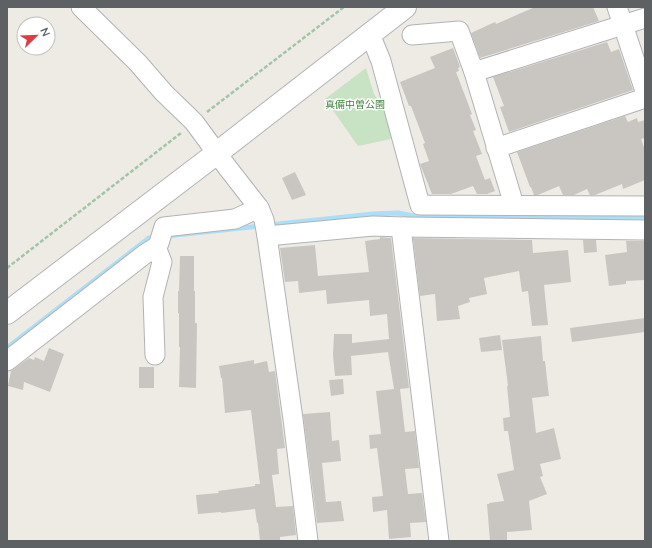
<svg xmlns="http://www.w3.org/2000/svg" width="652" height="548" viewBox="0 0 652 548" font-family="Mulish,'Noto Sans JP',sans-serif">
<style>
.green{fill:#c7e3c4}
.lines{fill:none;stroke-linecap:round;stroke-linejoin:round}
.stream{stroke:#abdff8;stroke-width:5}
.building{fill:#c9c6c2}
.street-casing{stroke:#b0b3b6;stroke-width:21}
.secondary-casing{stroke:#b1b5b8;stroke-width:24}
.path{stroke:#9fc6a5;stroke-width:2.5;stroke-dasharray:4 2;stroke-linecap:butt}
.street{stroke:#fff;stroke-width:19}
.secondary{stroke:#fff;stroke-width:22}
.labels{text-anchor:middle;stroke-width:3;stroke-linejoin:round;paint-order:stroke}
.park-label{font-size:10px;fill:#41833d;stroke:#fff}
</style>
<rect width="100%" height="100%" fill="#eeebe5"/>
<path class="green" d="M366,68l8,26 16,25 6,19 -38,8 -33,-47z"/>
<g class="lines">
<g class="stream">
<path d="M269,225l104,-11 25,-1 21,4h226"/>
<path d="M166,236l95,-10"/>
<path d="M7,348l142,-110 7,-1"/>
</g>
</g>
<g class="building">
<path d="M535,7h58l6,14 -119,37 -9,-25 24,-11 1,2z"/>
<path d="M607,42l4,10 8,-3 14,41 -124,42 -9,-25 4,-1 -11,-29z"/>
<path d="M453,48l7,19 -2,1 1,3 -3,1 16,42 -2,1 6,15 -3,1 9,23 -6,2 9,24 5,-2 5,13 -8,3h-10l-4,-8 -22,8h-19l-12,-30 9,-3 -6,-17 2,-1 -14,-37h-2l-9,-24 35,-14 -5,-11z"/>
<path d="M625,116l3,6 9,-4 1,4 7,-2v18l-4,1 4,11v30l-22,9 -1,-5 -27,11h-5l-3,-6 -13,6h-11l-4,-9 -21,9h-4l-3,-8h-1l-13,-35z"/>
<path d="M295,172l11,23 -14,5 -10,-22z"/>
<path d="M380,237l11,1 18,150 -9,1 5,43 10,-1 4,37 -14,1 3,25 14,-1 4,29 -16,1 1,14 -22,2 -2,-29 -14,2 -1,-15 11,-1 -6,-48 -7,1 -1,-14 12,-1 -5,-43 18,-2 -6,-37 -37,4 1,19 -17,1 -2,-21 1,-21h18v9l37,-4 -2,-25 -17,2 -1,-16 -42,4 -1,-14 -27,3 -1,-12 -13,1 -5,-34 35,-3 3,31 51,-4 -4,-31 15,-2z"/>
<path d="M413,238l119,2 1,13 35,-3 3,32 -27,3 4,40 -16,1 -4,-35 -6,1 -3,-21 -35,7 3,16 -18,4 1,4 -12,4 2,13 -23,2 -2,-27 -15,2z"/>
<path d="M583,240h13l1,12 -13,1z"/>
<path d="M626,241h19v39l-19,1v3l-17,2 -4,-31 22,-3z"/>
<path d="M180,256h14v35h1v32h2l-1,65 -17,-1 1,-40h-1v-34h-1v-22h1z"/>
<path d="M645,318v14l-73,10 -2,-14z"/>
<path d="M500,335l2,15 -21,2 -2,-14z"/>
<path d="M541,336l2,25h2l4,35 -17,2 4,35 18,-5 7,31 -21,5 3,12 -3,1 7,17 -18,7 3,29 -25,2v9h-17l-3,-37h2v-1l15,-2 -7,-27 17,-4 -6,-39h-4l-1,-13 7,-1 -3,-31h1l-6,-46z"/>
<path d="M49,348l15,6 -14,38 -26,-10 -1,8 -15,-4 3,-15 18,-13 5,2 1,-3 9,4z"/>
<path d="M254,360v4l13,-3 2,11 6,-1 10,77 -8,1 2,25 -7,1 4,32 17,-1 3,29 -16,2v4h-20l-2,-18h-1l-2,-14 -34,4v-1l-23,2 -2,-19 23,-2 -1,-2 37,-5v-2h5l-9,-74 -26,3 -3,-35h-1l-2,-12z"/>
<rect x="139" y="367" width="15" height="21"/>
<path d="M343,379l1,15 -13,2 -2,-16z"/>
<path d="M330,412l2,29 7,-1 2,21 -19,2 4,39 15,-1 3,20 -27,2 -14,-109z"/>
</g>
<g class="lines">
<defs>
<g id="street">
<path d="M81,7l57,56 26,30 30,29 33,45 32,41 5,12 3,16 26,183 15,122"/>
<path d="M617,7l28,84"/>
<path d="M370,34l11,27 39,144 225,1"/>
<path d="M412,35l47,-4 15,41 171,-54"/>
<path d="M474,72l40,133"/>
<path d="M496,148l149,-50"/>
<path d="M404,227l-2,9 37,305"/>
<path d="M267,236l106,-10 31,1 241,3"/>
<path d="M155,355l-2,-58 9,-35 -6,-15"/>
<path d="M7,361l138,-107 11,-7 3,-4 5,-16 71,-8 24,-11"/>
</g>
<path id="secondary" d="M7,313l210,-160 188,-146"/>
</defs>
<use href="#street" class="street-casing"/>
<use href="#secondary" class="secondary-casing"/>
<g class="path">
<path d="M207,112l137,-105"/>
<path d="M7,268l174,-135"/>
</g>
<use href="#street" class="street"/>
<use href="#secondary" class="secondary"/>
</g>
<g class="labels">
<g class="park-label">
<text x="355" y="108">真備中曽公園</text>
</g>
</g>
<rect width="652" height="548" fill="none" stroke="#5d6164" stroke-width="16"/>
<g transform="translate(36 36) rotate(67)"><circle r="19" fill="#ffffff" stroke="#bec0c1"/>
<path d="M0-3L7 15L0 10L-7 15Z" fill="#da3e43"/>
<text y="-6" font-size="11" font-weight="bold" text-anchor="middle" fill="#5d6164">N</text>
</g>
</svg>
